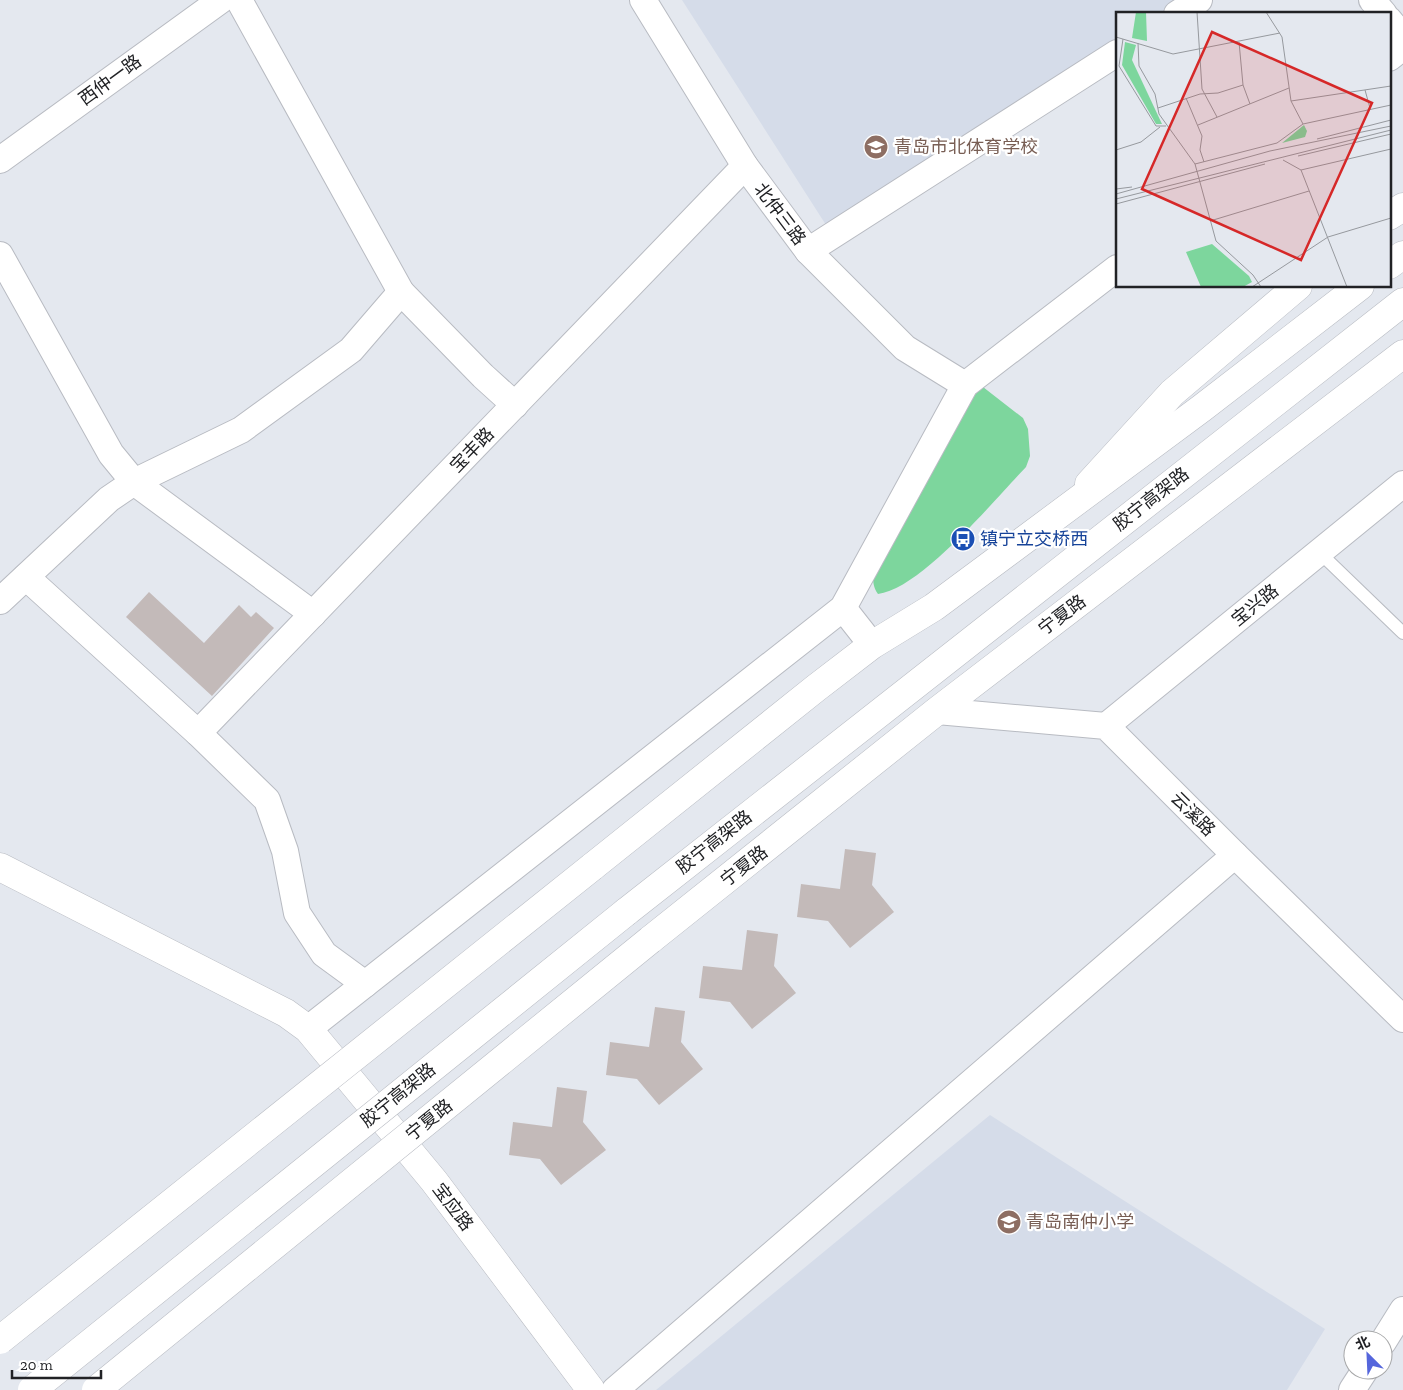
<svg xmlns="http://www.w3.org/2000/svg" width="1403" height="1390" viewBox="0 0 1403 1390" font-family="'Zilla Slab','Noto Sans SC',serif">
<style>
.built{fill:#d5dce9}
.green{fill:#7dd69d}
.building{fill:#c3bab9}
.lines{fill:none;stroke-linecap:round;stroke-linejoin:round}
.service-casing{stroke:#b8bbc2;stroke-width:14}
.minor-casing{stroke:#b8bbc2;stroke-width:28}
.tertiary-casing{stroke:#b8bbc2;stroke-width:29}
.primary-casing{stroke:#b8bbc2;stroke-width:29}
.trunk-casing{stroke:#b8bbc2;stroke-width:29}
.service{stroke:#fff;stroke-width:12}
.minor{stroke:#fff;stroke-width:26}
.tertiary{stroke:#fff;stroke-width:28}
.primary{stroke:#fff;stroke-width:28}
.trunk{stroke:#fff;stroke-width:28}
.primary-bridge-casing{stroke:#b8bbc2;stroke-width:29;stroke-linecap:butt}
.trunk-bridge-casing{stroke:#b8bbc2;stroke-width:29;stroke-linecap:butt}
.primary-bridge{stroke:#fff;stroke-width:28}
.trunk-bridge{stroke:#fff;stroke-width:28}
.labels{text-anchor:middle;stroke-width:4.5;stroke-linejoin:round;paint-order:stroke}
.street-label{font-size:18px;fill:#212225;stroke:#fff}
.education-label{font-size:18px;fill:#785e54;stroke:#fff;text-anchor:start}
.transit-label{font-size:18px;fill:#164399;stroke:#fff;text-anchor:start}
.inset-road{fill:none;stroke:#96999e;stroke-width:1}
.view{fill:#d62828;fill-opacity:0.15;stroke:#d62828;stroke-width:2.5}
.inset-edge{fill:none;stroke:#212225;stroke-width:2.5}
</style>
<rect width="100%" height="100%" fill="#e4e8ef"/>
<g class="built">
<path d="M682,0h522l-23,14h-64v41l-282,184z"/>
<path d="M990,1115l335,214 -38,61h-631z"/>
</g>
<path class="green" d="M983,387l40,31 5,11 2,27 -4,11c-31,32 -105,122 -148,127 -5,-7 -5,-13 -5,-21l103,-180z"/>
<g class="building">
<path d="M149,592l55,51 35,-38 12,12 5,-5 18,16 -62,68 -86,-79z"/>
<path d="M845,849l31,4 -4,32 22,27 -44,36 -22,-27 -31,-4 4,-33 39,5z"/>
<path d="M747,930l31,4 -4,32 22,27 -44,36 -22,-27 -31,-4 4,-32 39,4z"/>
<path d="M655,1007l30,4 -4,31 22,27 -44,36 -22,-26 -31,-4 4,-33 39,5z"/>
<path d="M557,1087l30,4 -4,31 23,28 -45,35 -21,-26 -31,-4 4,-33 39,5z"/>
</g>
<g class="lines">
<defs>
<path id="service" d="M1319,552l84,81"/>
<g id="minor">
<path d="M239,0l162,292 82,84 32,29"/>
<path d="M643,0l102,166 63,85 97,97 60,37"/>
<path d="M1372,0l12,14"/>
<path d="M1177,14l22,-14"/>
<path d="M1389,20l14,17"/>
<path d="M1389,58l14,-11"/>
<path d="M0,160l221,-160"/>
<path d="M808,251l309,-198"/>
<path d="M0,255l111,199 23,28 179,132"/>
<path d="M26,577l172,156 69,67 18,51 12,62 27,41 41,30"/>
<path d="M0,601l109,-102 25,-17 107,-52 110,-80 50,-58"/>
<path d="M843,608l29,37"/>
<path d="M937,711l169,15 129,129 168,164"/>
<path d="M1106,726l297,-242"/>
<path d="M198,733l547,-567"/>
<path d="M308,1029l535,-421 122,-223 152,-117"/>
<path d="M1383,1342l20,-32"/>
<path d="M615,1390l620,-535"/>
<path d="M1352,1390l13,-20"/>
</g>
<path id="tertiary" d="M0,867l286,146 22,16 126,152 157,209"/>
<g id="primary">
<path d="M1389,216l14,-9"/>
<path d="M1089,484l83,-91 126,-107"/>
<path d="M650,940l287,-229 466,-357"/>
</g>
<g id="trunk">
<path d="M1389,265l14,-10"/>
<path d="M592,867l224,-179 56,-43 62,-38 268,-199 158,-122"/>
<path d="M626,912l777,-610"/>
</g>
</defs>
<use href="#service" class="service-casing"/>
<use href="#minor" class="minor-casing"/>
<use href="#tertiary" class="tertiary-casing"/>
<use href="#primary" class="primary-casing"/>
<use href="#trunk" class="trunk-casing"/>
<use href="#service" class="service"/>
<use href="#minor" class="minor"/>
<use href="#tertiary" class="tertiary"/>
<use href="#primary" class="primary"/>
<use href="#trunk" class="trunk"/>
<defs>
<path id="primary-bridge" d="M96,1390l554,-450"/>
<g id="trunk-bridge">
<path d="M0,1340l592,-473"/>
<path d="M32,1390l594,-478"/>
</g>
</defs>
<use href="#primary-bridge" class="primary-bridge-casing"/>
<use href="#trunk-bridge" class="trunk-bridge-casing"/>
<use href="#primary-bridge" class="primary-bridge"/>
<use href="#trunk-bridge" class="trunk-bridge"/>
</g>
<defs>
<symbol id="school-disc" viewBox="-11 -11 22 22"><circle r="9.5" fill="#8d6e63" stroke="#fff"/><path d="M0-5L7-2L0 1L-7-2ZM-4 1L0 2.5L4 1V4Q0 6-4 4Z" fill="#fff"/></symbol>
<symbol id="bus-disc" viewBox="-11 -11 22 22"><circle r="9.5" fill="#1a4fb4" stroke="#fff"/><path d="M-5-6H5V4H4V6H2V4H-2V6H-4V4H-5ZM-3.5-4V0h7V-4ZM-3.5 1.2v1.5H-2V1.2ZM2 1.2v1.5H3.5V1.2Z" fill="#fff"/></symbol>
</defs>
<g fill-rule="evenodd">
<use href="#school-disc" x="862" y="133" width="28" height="28"/>
<use href="#bus-disc" x="949" y="525" width="28" height="28"/>
<use href="#school-disc" x="995" y="1208" width="28" height="28"/>
</g>
<g class="labels">
<g class="street-label">
<text transform="translate(110 80) rotate(-36)" y="6">西仲一路</text>
<text transform="translate(780 214) rotate(53)" y="6">北仲三路</text>
<text transform="translate(472 450) rotate(-46)" y="6">宝丰路</text>
<text transform="translate(1151 499) rotate(-38)" y="6">胶宁高架路</text>
<text transform="translate(1255 605) rotate(-39)" y="6">宝兴路</text>
<text transform="translate(1062 615) rotate(-37)" y="6">宁夏路</text>
<text transform="translate(1193 814) rotate(45)" y="6">云溪路</text>
<text transform="translate(714 842) rotate(-38)" y="6">胶宁高架路</text>
<text transform="translate(744 866) rotate(-38)" y="6">宁夏路</text>
<text transform="translate(398 1095) rotate(-39)" y="6">胶宁高架路</text>
<text transform="translate(429 1120) rotate(-39)" y="6">宁夏路</text>
<text transform="translate(453 1207) rotate(53)" y="6">宝应路</text>
</g>
<g class="education-label">
<text x="894" y="153">青岛市北体育学校</text>
<text x="1026" y="1228">青岛南仲小学</text>
</g>
<g class="transit-label">
<text x="980" y="545">镇宁立交桥西</text>
</g>
</g>
<g transform="translate(1116 12)">
<rect width="275" height="275" fill="#e4e8ef"/>
<path d="M20,0h10l1,29 -15,-3zM9,30l11,3 -4,15 30,64h-6l-34,-59zM188,113l3,6 -2,6 -23,6zM96,232l37,32 3,6 -9,5h-42l-15,-35z" fill="#7dd69d"/>
<path class="inset-road" d="M81,0l5,77 15,28M150,0l16,25 9,64 12,23M0,25l57,17 107,-21M7,27l-4,27 37,60h10M123,30l4,43 7,19M22,31l1,23 16,28 4,20 36,50 21,77 37,34 8,12M249,78l5,18M70,86l16,38 -2,14 4,12M175,89l100,-15M42,96l42,-14 18,-1 25,-8M82,113l91,-37M201,127l74,-19M0,138l25,-8 19,-15M182,144l93,-22M167,148l18,10 46,117M79,152l82,-21 26,-19 88,-19M185,158l90,-21M0,177l16,-2M0,182l154,-43 121,-25M0,187l275,-69M0,192l149,-40M94,209l99,-30M136,275l76,-50 63,-19"/>
<path class="view" d="M96,20l160,71 -71,157 -159,-71z"/>
<rect width="275" height="275" class="inset-edge"/>
</g>
<g transform="translate(1368 1355) rotate(336)"><circle r="24" fill="#ffffff" stroke="#a6a7a8"/>
<path d="M0-4L9 19L0 12L-9 19Z" fill="#5566dc"/>
<text y="-8" font-size="14" font-weight="bold" text-anchor="middle" fill="#212225">北</text>
</g>
<path d="M12 1370v8h89v-8" fill="none" stroke="#212225" stroke-width="2.5"/>
<text x="20" y="1370" font-size="15" fill="#212225" stroke="#ffffff" stroke-width="4" paint-order="stroke">20 m</text>
</svg>
